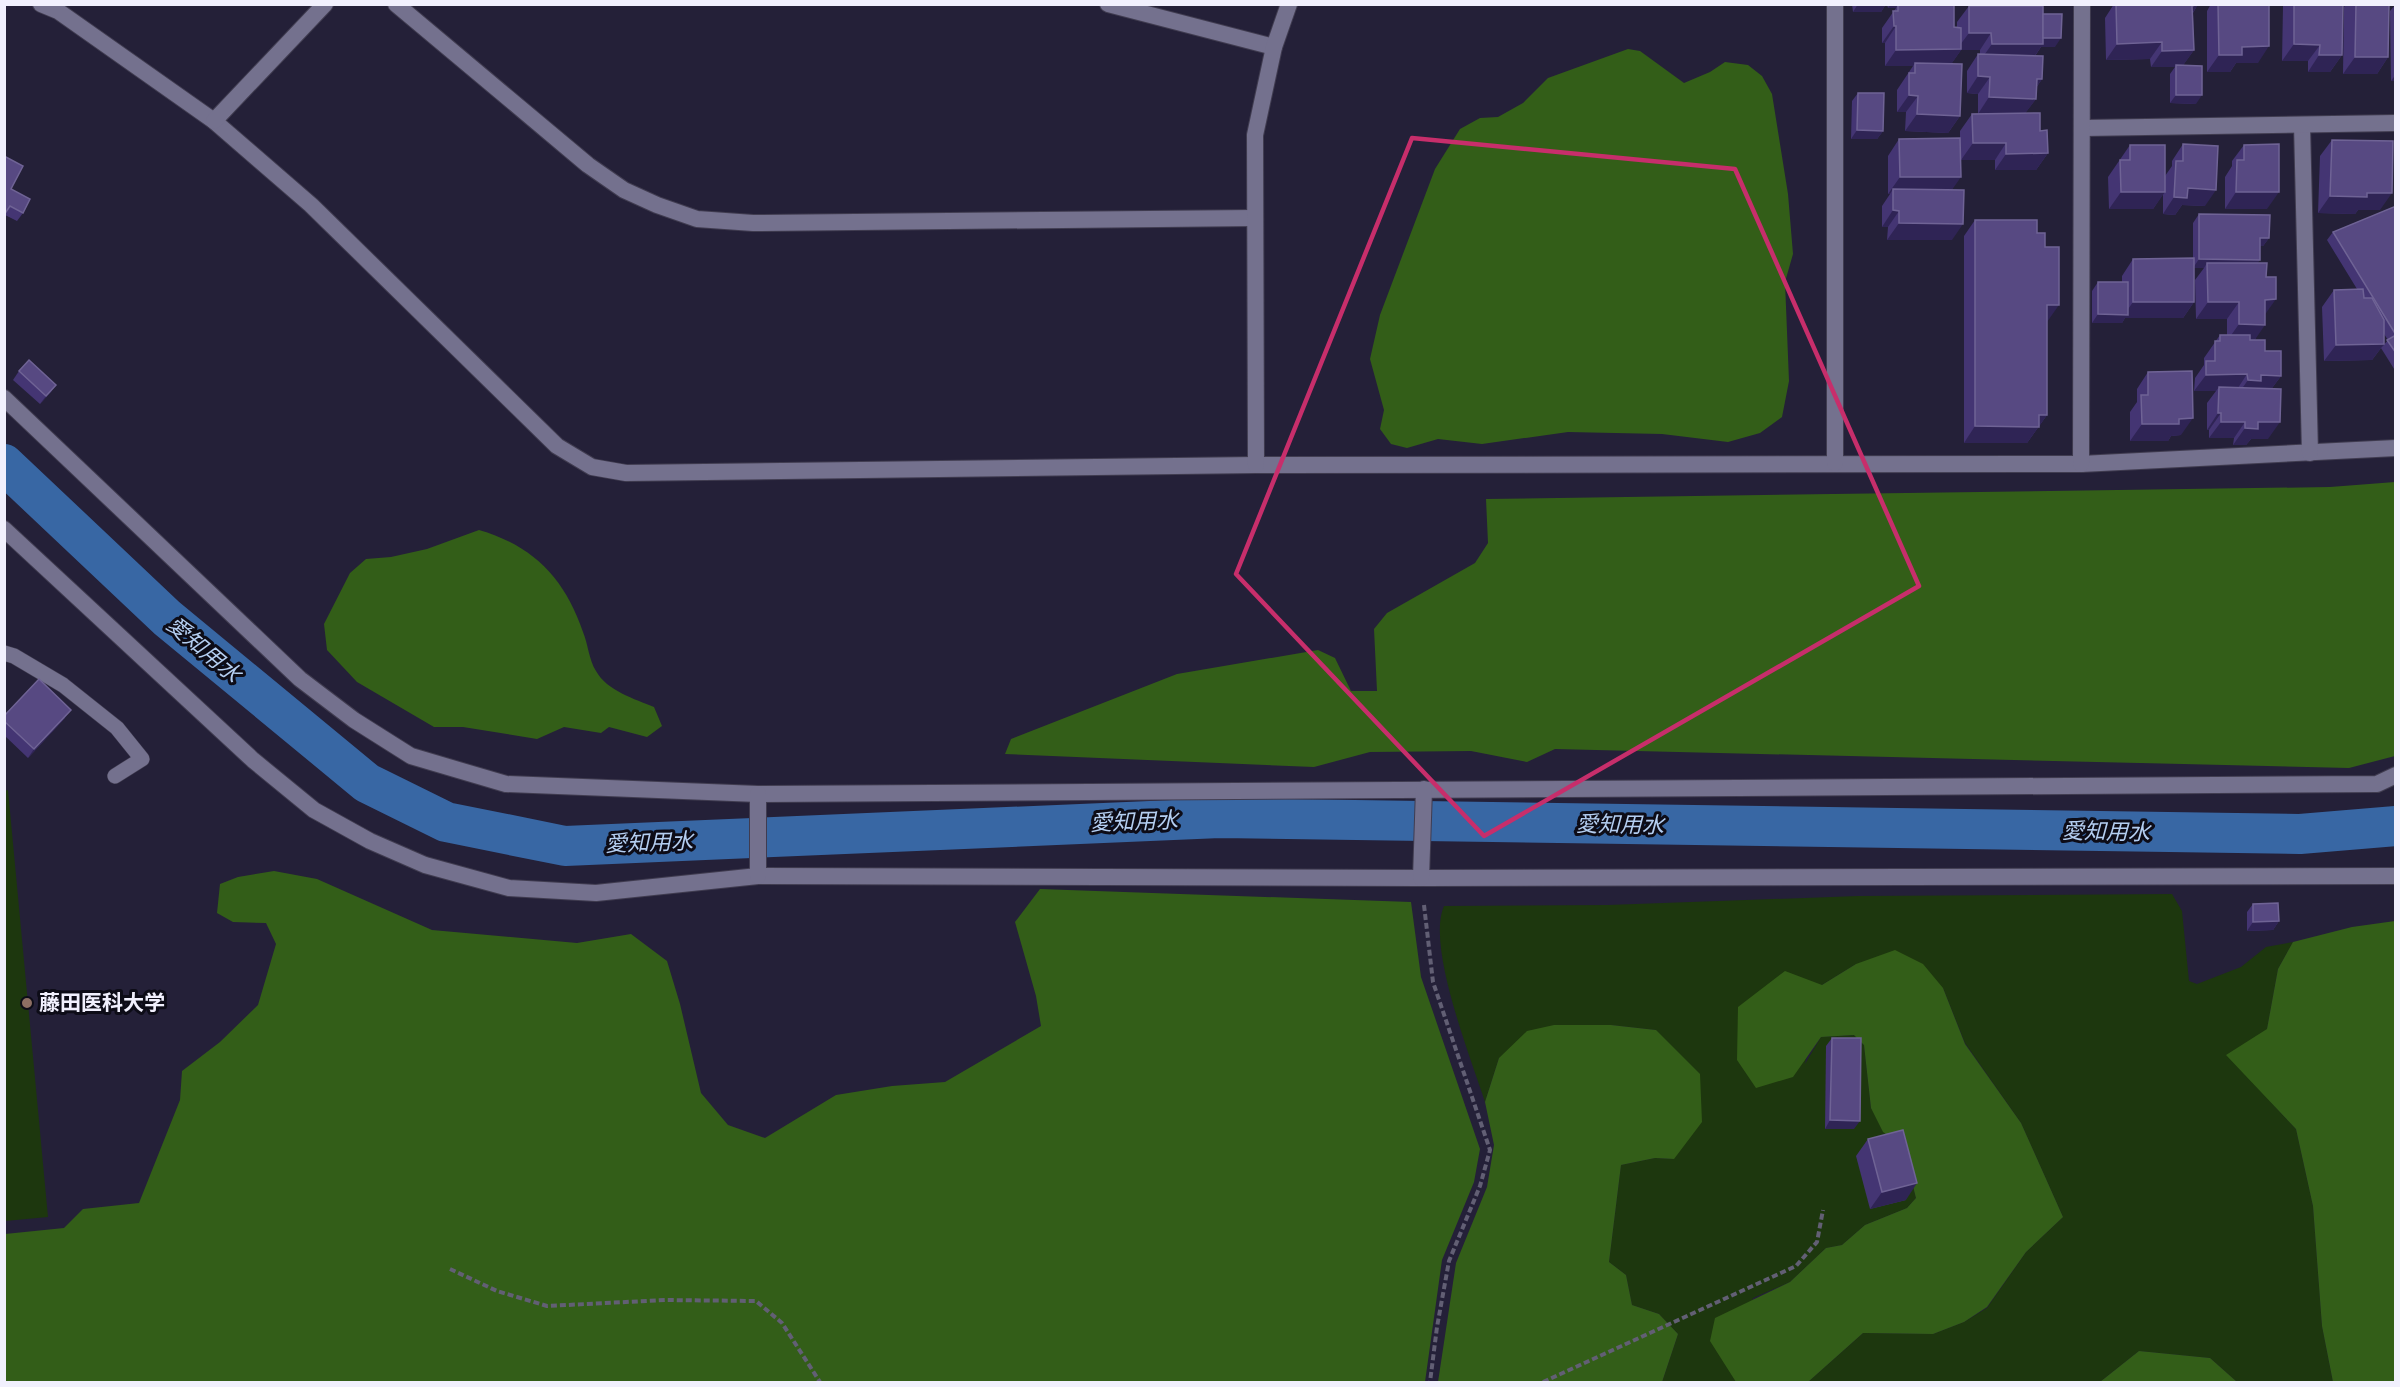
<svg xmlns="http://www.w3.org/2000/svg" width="2400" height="1387" viewBox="0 0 2400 1387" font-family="Rubik,'Noto Sans JP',sans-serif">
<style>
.green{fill:#1d370e}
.forest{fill:#335e18}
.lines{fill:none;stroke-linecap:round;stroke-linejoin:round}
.canal{stroke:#3867a4;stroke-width:40}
.service-casing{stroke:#403c50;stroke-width:16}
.minor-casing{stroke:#403c50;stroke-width:18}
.path{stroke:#625f74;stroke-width:4;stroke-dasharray:6 3;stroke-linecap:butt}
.service{stroke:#74718e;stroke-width:15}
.minor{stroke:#74718e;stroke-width:16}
.wall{fill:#443573}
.shaded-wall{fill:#2f2455}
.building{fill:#574982;stroke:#6f6395;stroke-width:1.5}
.marked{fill:none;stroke:#c72e6b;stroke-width:4.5;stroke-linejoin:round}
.education-dot{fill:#8d6e63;stroke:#0d0c17;stroke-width:2}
.labels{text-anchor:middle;stroke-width:6;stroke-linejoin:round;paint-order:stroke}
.poi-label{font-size:21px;font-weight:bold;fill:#f1f0fd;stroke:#0d0c17;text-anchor:start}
.water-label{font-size:22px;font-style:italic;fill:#b4cef1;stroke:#0d0c17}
</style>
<rect width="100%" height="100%" fill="#242038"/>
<g class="green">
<path d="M8,790l40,427 -43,4 -1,-430z"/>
<path d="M2172,894l10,17 7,70 8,3 44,-17 25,-20 27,-5 -15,27 -11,60 2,71 27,29 17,77 9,120 11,56h-96l-27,-24 -71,-7 -39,31h-292l55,-49 70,1 31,-12 23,-14 39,-56 37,-35 -42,-94 -56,-80 -22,-55 -87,-24 -34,21 -17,79 16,-27 33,-2 10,10 7,63 32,38 13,52 -9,10 -42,17 -23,20 -16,3 -36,34 -37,16 -18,84h3h-76l16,-48 -19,-20 -27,-9 -6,-30 -17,-13 12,-97 34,-7 19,1 -18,-129 -45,-5h-57l-55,33 -14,44c-14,-44 -59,-156 -41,-196l164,-1 250,-9z"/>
</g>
<g class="forest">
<path d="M1628,49l12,2 44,32 26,-11 15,-10 23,3 14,11 10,18 16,100 5,60 -8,28 4,99 -7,36 -22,16 -32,9 -66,-8 -94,-2 -86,12 -44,-5 -31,9 -16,-4 -11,-15 4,-19 -14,-51 10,-44 55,-146 25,-40 20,-11 18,-1 25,-14 25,-25z"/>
<path d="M2395,482v274l-46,12 -794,-19 -28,13 -56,-11 -101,1 -56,15 -309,-13 6,-15 166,-65 141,-24 17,8 16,33h26l-3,-62 13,-16 88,-50 13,-20 -2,-44 844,-12z"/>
<path d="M479,530c55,16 86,49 104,102 5,12 6,28 13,39 11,20 39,28 58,36l8,19 -15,11 -38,-10 -8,6 -37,-6 -27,12 -74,-12h-29l-77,-45 -30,-32 -3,-26 26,-51 16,-14 25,-2 36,-8z"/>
<path d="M274,871l43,8 115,51 145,13 54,-9 36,27 13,43 21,89 27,32 37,13 71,-43 56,-9 53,-4 96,-56 -5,-30 -21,-74 25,-33 371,13 10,75 59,172 -6,33 -32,78 -17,122h-1420v-148l59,-6 19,-19 56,-6 41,-103 2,-29 38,-29 38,-37 18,-61 -10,-21 -33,-1 -16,-9 3,-29 18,-7z"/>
<path d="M2395,921v461h-62l-11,-56 -9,-120 -17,-77 -70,-74 41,-26 11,-60 15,-27 59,-15z"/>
<path d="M1895,950l28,14 20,24 22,56 56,79 42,94 -37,35 -39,55 -23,15 -31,12 -70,-1 -55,49h-72l-26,-41 5,-23 75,-36 36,-34 16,-3 23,-20 42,-17 9,-10 -13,-52 -20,-14 -12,-24 -7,-63 -10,-10 -33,2 -28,40 -37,11 -19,-28 1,-53 47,-36 37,14 34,-21z"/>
<path d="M1554,1025h57l45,5 44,44 2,48 -28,37 -19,-1 -34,7 -12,97 17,13 6,30 27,9 19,20 -16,48h-224l18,-119 31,-76 7,-42 -9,-43 14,-44 28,-27z"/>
<path d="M2139,1351l71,7 27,24h-137z"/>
</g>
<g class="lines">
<path class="canal" d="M4,464l163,154 200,165 79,39 119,24 655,-28 1080,16 96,-8"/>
<defs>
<path id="service" d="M4,653l10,3 49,29 54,43 25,31 -27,17"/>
<g id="minor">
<path d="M41,4l17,7 156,110 97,84 246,241 35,21 34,6 630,-8 825,-1 315,-16"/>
<path d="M396,4l192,161 36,25 33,15 40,14 56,4 501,-5"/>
<path d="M1108,4l166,43"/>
<path d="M1835,4v459"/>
<path d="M214,121l111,-117"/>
<path d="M2302,125l8,328"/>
<path d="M2083,128l313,-5"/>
<path d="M4,398l296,281 54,41 57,36 95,28 252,10 1619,-10 19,-9"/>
<path d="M2081,464l1,-460"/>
<path d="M1256,465l-1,-330 19,-88 15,-43"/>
<path d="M4,529l249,231 61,50 56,31 55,24 84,23 87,5 162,-17 663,2 975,-2"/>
<path d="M758,876v-82"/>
<path d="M1421,878l3,-89"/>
</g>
</defs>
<use href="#service" class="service-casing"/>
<use href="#minor" class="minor-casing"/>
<g class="path">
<path d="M1424,905l9,77 57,168 -10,36 -31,75 -12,66 -7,55"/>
<path d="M450,1269l47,22 50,15 118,-6 91,1 26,22 38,59"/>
<path d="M1543,1382l253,-116 21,-24 6,-32"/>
</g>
<use href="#service" class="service"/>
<use href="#minor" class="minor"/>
</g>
<g class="wall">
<path d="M1852,4h34l-5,8h-28z"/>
<path d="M1887,4h67v23h3v-5l12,-16 74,8 12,33h-14l-6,9 7,23 -6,9v11l-11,14 15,18 8,22 -12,17h-41v-10h-34l-9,30v50h-65l1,-13h-6v-21l8,-12h-2v-38l11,-17 61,-1v-7l12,-17h6v-20l-11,-1v-22l11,-17h2v-4h-19l-10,14 9,52 -12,17 -43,-2 1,-19h-9v-22l16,-24h-28v-23h-3v-15l14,-20h-8z"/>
<path d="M2114,4h84l-5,9 1,37 -11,15 13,39 -26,-1v-29l5,-7h-24l-1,-8 -44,1 -1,-42z"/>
<path d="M2211,4h58l-11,59h-22l-6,9h-23v-61z"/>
<path d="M2284,4h59l-1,51 -12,17h-22v-11h-26l1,-55z"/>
<path d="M2346,4h43l-1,53 -11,17h-34l1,-67z"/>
<path d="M2396,4v77h-5l-1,-70z"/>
<path d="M1858,93l25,38 -6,8h-26l1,-38z"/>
<path d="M2332,140l48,70h-22l-3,4 -37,-1 2,-57z"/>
<path d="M2183,144l22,62 -23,-1 -7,10 -12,-1v-20l-10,15h-44l-1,-32 22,-32 35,31 7,-10v-5z"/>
<path d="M2244,145l23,64h-42v-32l7,-11v-5z"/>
<path d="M11,189l12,24 -6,8 -12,-6z"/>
<path d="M2396,206v166l-15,-24 7,-8 -4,-6v10l-12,16 -48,1 -2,-54 12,-17 23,-1 -30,-49 6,-8z"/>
<path d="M2199,214l70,24 -6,8h-3l-2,17 7,52 -10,25 10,11 16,25 -9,12 -4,51h-17l-5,6h-13l1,-7h-25v-8h-2v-27l9,-12h-22l1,-13 9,-13v-7l16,-23h7v-16h-31l-1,-39 9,-12h-10v34l-11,16h-58l-3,5h-30v-32l6,-9h24v-6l11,-17 60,-1v-35z"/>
<path d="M1975,220l62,13 10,89v93l-20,28h-63v-207z"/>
<path d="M19,371l37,14 -6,8 -10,11 -27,-24z"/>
<path d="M2148,372l33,63 -10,1 -3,5h-38v-29l7,-10v-13z"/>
<path d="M4,716l61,2 -37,40 -24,-23z"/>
<path d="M2253,904l26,17 -6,9 -26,1v-19z"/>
<path d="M1832,1038l22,91h-29l1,-83z"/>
<path d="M1868,1139l38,61 -36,9 -14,-53z"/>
</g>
<g class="shaded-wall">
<path d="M1858,4h28l-5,8h-28z"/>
<path d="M1890,4h8l-2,4h-8z"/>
<path d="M2198,5l-12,17 6,-16z"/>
<path d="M1894,26h2l-11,17h-3z"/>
<path d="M1969,33h22l-11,17h-19l-11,16 -35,-3 -2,3h-28l11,-16 61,-1z"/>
<path d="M2037,38h24l-6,9h-14l-10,14h-51l12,-17z"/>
<path d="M2162,42l-12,17 -44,1 11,-16z"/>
<path d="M2294,44l26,1 -12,16h-26z"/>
<path d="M2269,46l-11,17h-22l-6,9h-23l12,-17 23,-8z"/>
<path d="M2194,50l-12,17 -6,-2 -1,2h-24l11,-16z"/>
<path d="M2319,55h23l-12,17h-22z"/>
<path d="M2355,57h33l-11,17h-34z"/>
<path d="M2396,74v7h-5z"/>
<path d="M1978,76l12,1 -12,17 -11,-1z"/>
<path d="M2037,79h5l-11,16z"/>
<path d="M1909,95l9,1 -12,16h-9z"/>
<path d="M2176,95h26l-6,9 -26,-1z"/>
<path d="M1989,97l47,2 -12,16 -46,-1z"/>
<path d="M1917,114l43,2 -12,17 -43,-2z"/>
<path d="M1857,130l26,1 -6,8h-26z"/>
<path d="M1973,143h33l-11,17h-34z"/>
<path d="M2048,153l-12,17h-41l11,-16z"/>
<path d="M1900,177h61l-12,17 -56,-5 -3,5h-2z"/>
<path d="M2188,188l28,2 -11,16 -23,-1 -7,10 -12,-1 11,-17z"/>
<path d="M2121,192h44l-12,17h-44z"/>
<path d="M2236,192h43l-12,17h-42z"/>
<path d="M2367,193h25l-12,17h-22l-3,4 -37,-1 12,-17z"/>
<path d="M1893,210l6,1 -11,16h-6z"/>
<path d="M1899,223l64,1 -11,16h-65z"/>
<path d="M2260,238h9l-6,8h-9z"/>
<path d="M2199,259l61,1 -6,8 -47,-5 -3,5h-11z"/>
<path d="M2276,299l-12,17 1,-16z"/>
<path d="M2133,302h61l-11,16h-58l-3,5h-30l6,-9 26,1z"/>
<path d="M2208,302h31l-12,17h-31z"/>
<path d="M2047,305h12l-12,17z"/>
<path d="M2239,324l26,1 -11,16h-27z"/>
<path d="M2384,344l-12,16 -48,1 12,-16z"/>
<path d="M2247,374l-11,17 -17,-4 -3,4h-22l12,-16z"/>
<path d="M2261,375l20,1 -12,16 -33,5 12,-17z"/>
<path d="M56,385l-6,8 -10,11 6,-8z"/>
<path d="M2218,413h3l-12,17h-2z"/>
<path d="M2039,415h8l-20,28h-63l11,-17z"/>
<path d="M2193,418l-12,17 -10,1 -3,5h-38l12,-17 37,-5z"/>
<path d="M2221,422h24l-11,16h-25z"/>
<path d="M2258,422h22l-12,17h-17l-5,6h-13l12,-17z"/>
<path d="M71,710l-6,8 -37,40 6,-9z"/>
<path d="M2279,921l-6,9 -26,1 6,-9z"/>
<path d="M1830,1120l30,1 -6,8h-29z"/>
<path d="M1917,1183l-11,17 -36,9 12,-17z"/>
</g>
<g class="building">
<path d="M1898,4h56v23l7,1v21l-65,1v-24h-2l-1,-15h5z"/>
<path d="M2116,4h82l-6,2 2,44 -32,1v-9l-45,2z"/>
<path d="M2218,4h51v42l-27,1v8h-23z"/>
<path d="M2294,4h49l-1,51h-23l1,-10 -26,-1z"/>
<path d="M2356,4h33l-1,53h-33z"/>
<path d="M1969,6h74v38h-51l-1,-11h-22z"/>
<path d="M2043,14h19l-1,24h-18z"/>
<path d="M1978,54l65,2 -1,23h-5l-1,20 -47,-2 1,-20 -12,-1z"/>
<path d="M1915,63l47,1 -2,52 -43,-2 1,-18 -9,-1v-22h6z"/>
<path d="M2176,65l26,1v29h-26z"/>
<path d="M1858,93h26l-1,38 -26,-1z"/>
<path d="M2040,113v18l7,-1 1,23 -42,1v-11h-33l-1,-29z"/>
<path d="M1960,138l1,39h-61l-1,-38z"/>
<path d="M2332,140l61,1 -1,52h-25v4l-37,-1z"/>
<path d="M2183,144l35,2 -2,44 -28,-2 -1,10 -13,-1 2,-36h7z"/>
<path d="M2279,144v48h-43l1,-32h7v-15z"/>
<path d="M2130,145h35v47h-44l-1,-32h10z"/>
<path d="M4,156l19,10 -12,23 19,10 -7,14 -13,-7 -6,9z"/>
<path d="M1893,189l71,1 -1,34 -64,-1v-12l-6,-1z"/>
<path d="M2396,206v129l-63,-103z"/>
<path d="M2199,214l71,1 -1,23h-9v22l-61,-1z"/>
<path d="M1975,220h62v13h8v14h14v58h-12v110h-8v12l-64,-1z"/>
<path d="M2194,258v44h-61v-43z"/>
<path d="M2207,263h60l-1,14h10v22l-11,1v25l-26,-1v-22h-31z"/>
<path d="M2098,282h30v33l-30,-1z"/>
<path d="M2363,289l1,9h8l12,22v24l-48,1 -2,-55z"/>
<path d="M2220,335h30v5h15v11h16v25l-20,-1v6l-13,-1 -1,-6 -41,1v-14h9v-20h5z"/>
<path d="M2396,335v18l-9,-13z"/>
<path d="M29,360l27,25 -10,11 -27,-25z"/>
<path d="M2192,371l1,47 -14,1v5h-37l-1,-29h7v-23z"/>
<path d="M2219,387l62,2 -1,33h-22v7l-13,-1v-6h-24v-9h-3z"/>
<path d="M39,679l32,31 -37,39 -30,-28v-5z"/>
<path d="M2278,903l1,18 -26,1v-18z"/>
<path d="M1832,1038h29l-1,83 -30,-1z"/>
<path d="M1903,1130l14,53 -35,9 -14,-53z"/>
</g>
<path class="marked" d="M1412,138l323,31 184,417 -435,250 -248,-262z"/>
<circle class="education-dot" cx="27" cy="1003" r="6"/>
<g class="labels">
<g class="poi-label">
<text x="39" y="1010">藤田医科大学</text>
</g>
<g class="water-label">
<text transform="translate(204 649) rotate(40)" y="8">愛知用水</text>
<text transform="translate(1134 821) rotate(-2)" y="8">愛知用水</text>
<text transform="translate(1620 824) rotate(1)" y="8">愛知用水</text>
<text transform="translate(2106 831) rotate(1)" y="8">愛知用水</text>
<text transform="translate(649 842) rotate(-2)" y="8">愛知用水</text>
</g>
</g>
<rect width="2400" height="1387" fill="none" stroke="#f1f0fd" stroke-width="12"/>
</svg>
